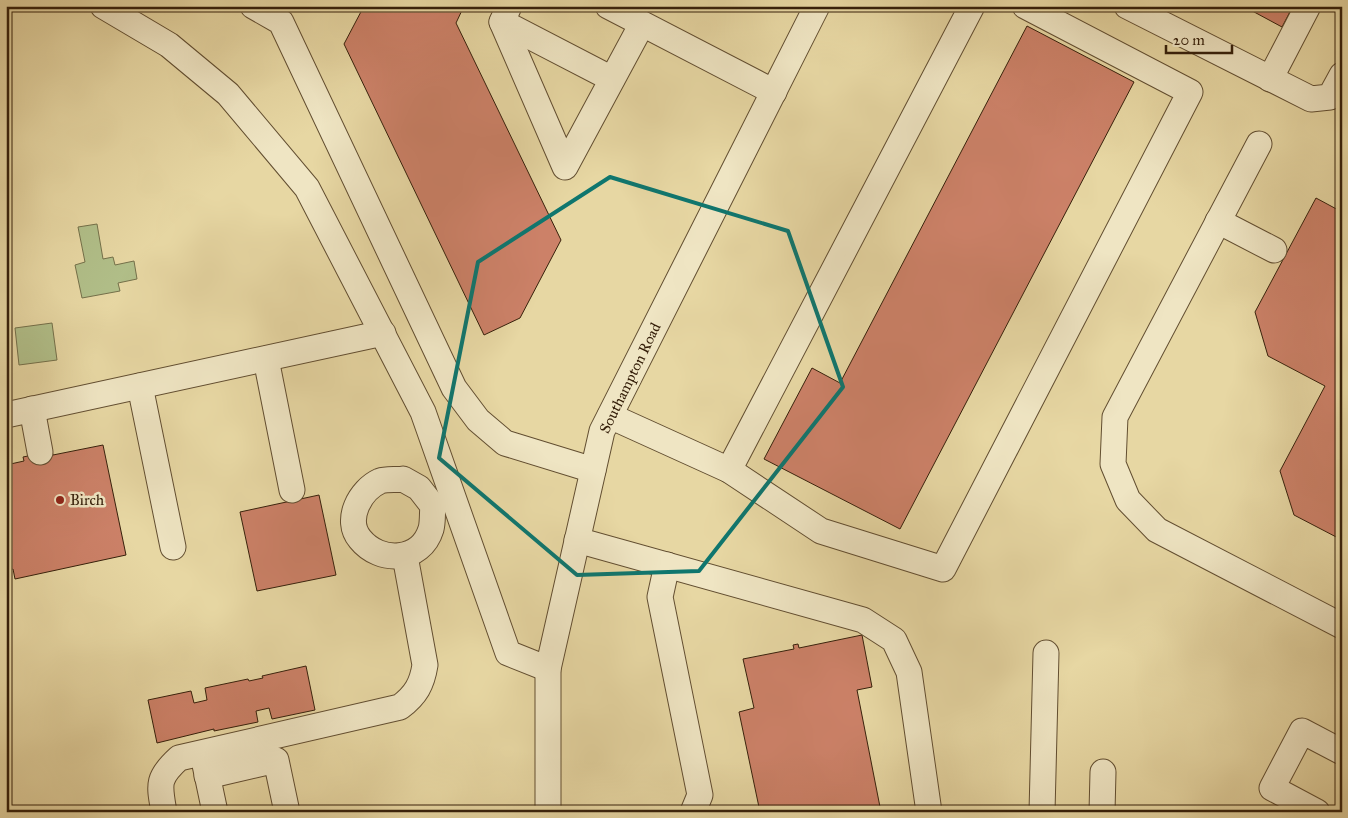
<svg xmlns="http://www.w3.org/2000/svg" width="1348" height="818" viewBox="0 0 1348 818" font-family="'IM FELL Great Primer',serif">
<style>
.green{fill:#b1bf89;stroke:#74704a}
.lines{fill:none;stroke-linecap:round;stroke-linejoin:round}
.stream{stroke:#717b6d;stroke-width:7}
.building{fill:#cc8168;stroke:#36200b}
.minor-casing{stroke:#624e31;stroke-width:27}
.minor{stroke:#efe5c3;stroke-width:25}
.marked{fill:none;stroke:#0f766e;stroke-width:4;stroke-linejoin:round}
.poi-dot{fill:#8f2418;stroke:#efe5c3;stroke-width:2}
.labels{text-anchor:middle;stroke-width:5;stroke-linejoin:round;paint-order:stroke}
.street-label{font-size:15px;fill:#36200b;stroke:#efe5c3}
.poi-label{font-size:15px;fill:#36200b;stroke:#efe5c3;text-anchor:start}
</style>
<rect width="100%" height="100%" fill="#e7d7a3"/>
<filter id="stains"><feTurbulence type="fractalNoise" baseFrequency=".004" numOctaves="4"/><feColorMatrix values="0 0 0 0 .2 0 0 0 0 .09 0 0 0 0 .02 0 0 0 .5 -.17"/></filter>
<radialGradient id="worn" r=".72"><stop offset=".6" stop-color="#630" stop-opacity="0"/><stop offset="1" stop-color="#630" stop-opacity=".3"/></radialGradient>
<g class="green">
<path d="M97,224l6,35 10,-2 2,8 19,-4 3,18 -19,4 2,8 -38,7 -7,-33 10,-3 -7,-35z"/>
<path d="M52,323l5,37 -38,5 -4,-37z"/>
</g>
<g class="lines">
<path class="stream" d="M6,11l1,-5"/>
</g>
<g class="building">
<path d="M364,6h100l-8,17 105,217 -41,78 -36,17 -140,-291z"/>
<path d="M1243,6h50l-11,21z"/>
<path d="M1027,26l107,56 -234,447 -136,-70 48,-91 28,15z"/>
<path d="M1316,198l26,14v328l-48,-25 -14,-44 45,-85 -57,-30 -13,-44z"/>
<path d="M103,445l23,110 -111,24 -2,-10 -4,1 -3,-13 4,-2 -4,-19v-71l18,-4 -1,-4 29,-6 1,4z"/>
<path d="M319,495l17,80 -79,16 -17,-79z"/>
<path d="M862,635l10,52 -15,3 24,122h-121l-21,-100 15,-4 -11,-49 51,-10 -1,-4 5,-1 1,4z"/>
<path d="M306,666l9,44 -43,9 -3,-11 -13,3 2,11 -44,9v-2l-57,14 -9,-43 43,-9 3,12 13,-3 -2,-12 43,-9 1,2 14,-3 -1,-2z"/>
</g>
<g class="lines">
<defs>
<g id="minor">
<path d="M103,6l66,39 59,49 79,94 116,224 85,241 40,16"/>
<path d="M253,6l28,16 173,366 24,32 27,23 88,27"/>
<path d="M509,6l-7,16 63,145 77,-143"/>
<path d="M608,6l166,86"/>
<path d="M1127,6l184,93 19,-2 12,-22"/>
<path d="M502,22l110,57"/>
<path d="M1270,79l38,-73"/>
<path d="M1259,144l-144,273 -2,47 15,36 29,30 185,96"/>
<path d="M1218,221l56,29"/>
<path d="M266,359l26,131"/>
<path d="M140,386l33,161"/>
<path d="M32,409l8,43"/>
<path d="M6,415l377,-82"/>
<path d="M610,416l119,54 92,61 122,38 247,-477 -165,-86"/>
<path d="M729,470l243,-464"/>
<path d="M403,479l16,9 14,18c-1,7 0,16 -2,23 -10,33 -51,35 -71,10 -16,-19 0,-49 20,-58 6,-2 16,-1 23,-2z"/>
<path d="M577,540l286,80 31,20 15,32 20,140"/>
<path d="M667,565l-7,32 40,198 -7,17"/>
<path d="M204,760l11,52"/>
<path d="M207,776l69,-16 11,52"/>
<path d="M164,812c-5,-28 -7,-34 15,-54l221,-51c16,-12 22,-23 25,-42l-20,-109"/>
<path d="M548,812v-143l54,-238 215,-425"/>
<path d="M1042,812l4,-159"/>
<path d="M1102,812l1,-40"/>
<path d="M1317,812l-45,-24 30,-57 40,21"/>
</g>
</defs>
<use href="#minor" class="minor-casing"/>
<use href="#minor" class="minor"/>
</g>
<path class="marked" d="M610,177l178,54 55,156 -144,184 -122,4 -138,-117 39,-196z"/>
<circle class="poi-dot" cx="60" cy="500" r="5"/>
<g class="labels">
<g class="street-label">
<text transform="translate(630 378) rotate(-64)" y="5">Southampton Road</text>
</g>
<g class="poi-label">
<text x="70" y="505">Birch</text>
</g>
</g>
<rect width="1348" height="818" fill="none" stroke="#e7d7a3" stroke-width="25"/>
<rect x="8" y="8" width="1333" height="803" fill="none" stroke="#36200b" stroke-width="2.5"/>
<rect x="12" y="12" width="1323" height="793" fill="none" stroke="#36200b"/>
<path d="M1166 45v8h66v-8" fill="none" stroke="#36200b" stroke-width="2.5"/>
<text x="1173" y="45" font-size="15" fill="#36200b" stroke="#efe5c3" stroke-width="4" paint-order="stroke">20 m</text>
<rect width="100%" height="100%" filter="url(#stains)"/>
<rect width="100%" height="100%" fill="url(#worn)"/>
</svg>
